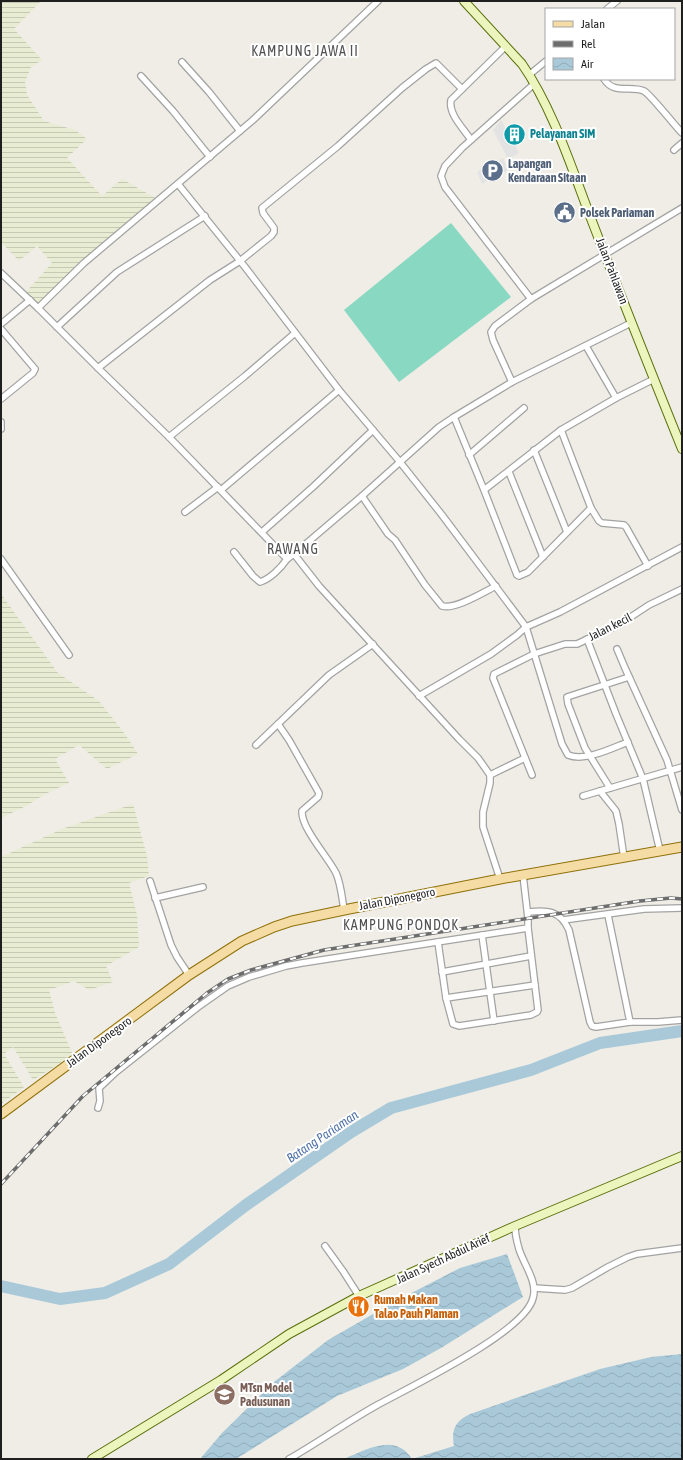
<svg xmlns="http://www.w3.org/2000/svg" width="683" height="1460" viewBox="0 0 683 1460" font-family="'Asap Condensed',sans-serif">
<style>
.farmland{fill:url(#farmland-rules)}
.pitch{fill:#89d8c2}
.parking{fill:#e3e3e3}
.water{fill:url(#water-waves)}
.lines{fill:none;stroke-linecap:round;stroke-linejoin:round}
.river{stroke:#a9c9d9;stroke-width:12}
.street-casing{stroke:#a3a3a3;stroke-width:8}
.secondary-casing{stroke:#5a6f0c;stroke-width:10}
.primary-casing{stroke:#8f710a;stroke-width:11}
.street{stroke:#fff;stroke-width:5.5}
.secondary{stroke:#ecf5bd;stroke-width:8}
.primary{stroke:#f5dba4;stroke-width:9}
.rail-casing{stroke:#6d6d6d;stroke-width:3.5}
.rail{stroke:#fff;stroke-width:2;stroke-dasharray:6;stroke-linecap:butt}
.labels{text-anchor:middle;stroke-width:4;stroke-linejoin:round;paint-order:stroke}
.culture-label{font-size:12px;font-weight:bold;fill:#0d838f;stroke:#fff;text-anchor:start}
.service-label{font-size:12px;font-weight:bold;fill:#4e5e75;stroke:#fff;text-anchor:start}
.street-label{font-size:12px;fill:#1f1f1f;stroke:#fff}
.food-label{font-size:12px;font-weight:bold;fill:#c56008;stroke:#fff;text-anchor:start}
.education-label{font-size:12px;font-weight:bold;fill:#785e54;stroke:#fff;text-anchor:start}
.water-label{font-size:13px;font-style:italic;fill:#5173a8;stroke:#fff}
.quarter-label{font-size:14px;letter-spacing:1px;fill:#525252;stroke:#fff}
</style>
<defs>
<pattern id="farmland-rules" width="6" height="5" patternUnits="userSpaceOnUse"><rect width="6" height="5" fill="#e7ecd2"/><path d="M0 2.5h6" fill="none" stroke="#c6cab4"/></pattern>
<pattern id="water-waves" width="16" height="10" patternUnits="userSpaceOnUse"><rect width="16" height="10" fill="#a9c9d9"/><path d="M0 5q4-4 8 0t8 0" fill="none" stroke="#91acba"/></pattern>
</defs>
<rect width="100%" height="100%" fill="#efede5"/>
<g class="farmland">
<path d="M1,1h40l-27,28 28,31 -11,7 -6,15 2,13 17,26 31,9 12,9 -20,19 35,38 20,-17 37,21 -23,17 -95,89 -15,-14 26,-29 -15,-17 -18,15 -18,-19z"/>
<path d="M1,594l57,79 41,28 26,33 13,20 -31,15 -28,-24 -24,14 14,24 -24,11 -17,11 -27,13z"/>
<path d="M133,804l14,52 2,20 -20,7 8,32 2,32 -33,19 7,16 -24,8 -15,-9 -25,9 6,23 18,42 -40,25 -20,-33 -9,7 20,33 -23,17v-247l61,-28z"/>
</g>
<path class="pitch" d="M451,223l60,74 -112,85 -55,-72z"/>
<g class="parking">
<path d="M501,120l18,33 -11,6 -15,-29z"/>
<path d="M503,158l5,12 -26,14 -5,-12z"/>
</g>
<g class="water">
<path d="M507,1254l16,43 -82,51 -38,21 -66,27 -101,63h-36l22,-26 52,-51 54,-42 66,-38 66,-34z"/>
<path d="M682,1354v105h-338c22,-9 51,-27 68,0l42,-13c-3,-16 1,-25 16,-32l130,-45 51,-12z"/>
</g>
<g class="lines">
<path class="river" d="M1,1286l59,13 45,-6 64,-29 77,-59 105,-73 40,-24 140,-38 69,-27 82,-12"/>
<defs>
<g id="street">
<path d="M607,9l10,-8"/>
<path d="M182,62l27,30 31,39"/>
<path d="M529,75l17,-14"/>
<path d="M141,76l32,35 37,46"/>
<path d="M604,79c10,16 26,6 40,12 7,4 31,35 38,42"/>
<path d="M471,140c-7,-11 -23,-26 -20,-40l55,-54"/>
<path d="M674,150l8,-7"/>
<path d="M178,184l67,83 94,123 61,72 42,53 84,112 34,-15 122,-65"/>
<path d="M1,273l37,35 60,60 71,69 118,122 7,-5 25,32 140,153 19,19 12,17v8l-7,29v15l17,52"/>
<path d="M531,299l-86,-112 -4,-11 4,-10 17,-18 72,-64"/>
<path d="M38,308l46,-45 169,-143 125,-119"/>
<path d="M1,324l29,-24"/>
<path d="M57,327l60,-55 88,-56"/>
<path d="M1,329l34,40 -2,4 -32,26"/>
<path d="M98,368l112,-88 30,-19 31,-25 3,-4v-4l-11,-15 -1,-5 76,-62 64,-58 24,-19 10,-6 26,26"/>
<path d="M512,382l-19,-42 -2,-8 4,-6 36,-27 151,-91"/>
<path d="M616,398l38,-19"/>
<path d="M454,417l30,73 33,85 2,1 9,-4 63,-64 -30,-78 -77,60"/>
<path d="M1,422v7"/>
<path d="M561,430l55,-32 -30,-52"/>
<path d="M169,437l76,-61 50,-43"/>
<path d="M534,450l33,82"/>
<path d="M469,455l55,-47"/>
<path d="M509,472l34,85"/>
<path d="M221,490l118,-100"/>
<path d="M362,496l26,38 7,6 30,45 17,21c13,4 42,-14 54,-20"/>
<path d="M591,508l8,13 3,2 22,2 2,2 22,39"/>
<path d="M185,512l33,-25"/>
<path d="M262,532l52,-46 59,-56"/>
<path d="M234,552l19,24 7,6c10,-3 21,-14 27,-23"/>
<path d="M294,554l68,-58 77,-69 15,-10 58,-35 119,-59"/>
<path d="M1,559l68,96"/>
<path d="M587,639l29,75 27,65 17,72"/>
<path d="M617,649l8,19 42,92 15,50"/>
<path d="M419,696l72,-42 26,-19 9,-8 36,117 6,11c17,7 44,-7 60,-13"/>
<path d="M278,724l11,16 30,53 -1,4 -16,14c-1,17 26,46 34,62 5,11 6,25 8,37"/>
<path d="M256,745l73,-70 44,-31"/>
<path d="M490,775l35,-17"/>
<path d="M532,775l-39,-97 1,-4 40,-20 31,-10h12l43,-20 29,-19 33,-16"/>
<path d="M610,788l-25,-40 -17,-44 -1,-7 62,-20"/>
<path d="M600,791l16,20 3,13 5,34"/>
<path d="M583,796l99,-29"/>
<path d="M150,881l21,64 6,12 12,18"/>
<path d="M155,898l48,-11"/>
<path d="M528,912c19,-2 32,-2 41,18l21,92 2,4 4,1 34,-5 -22,-107"/>
<path d="M563,920l81,-11 38,-1"/>
<path d="M482,935l12,86"/>
<path d="M438,942l8,56 7,26 6,2 72,-11 6,-3 1,-2 -10,-82"/>
<path d="M442,972l89,-16"/>
<path d="M446,998l89,-13"/>
<path d="M630,1022h28l24,-2"/>
<path d="M98,1108l2,-7 -1,-13 17,-16 82,-65 30,-21 21,-9 37,-11 16,-3 226,-35v-10l-5,-43"/>
<path d="M325,1246l18,25 16,25"/>
<path d="M534,1288l31,2 7,-2 36,-21 20,-10 9,-3 45,-6"/>
<path d="M289,1459c28,-16 55,-35 83,-51 33,-19 153,-75 161,-110 5,-16 -9,-33 -14,-49 -2,-7 -4,-15 -4,-23"/>
</g>
<g id="secondary">
<path d="M464,1l58,63c30,43 49,102 68,152 30,78 61,156 92,233"/>
<path d="M92,1459l129,-79 68,-46 70,-38 156,-70 167,-70"/>
</g>
<path id="primary" d="M1,1114l188,-139 53,-34 32,-14 18,-6 52,-11 156,-31 182,-32"/>
</defs>
<use href="#street" class="street-casing"/>
<use href="#secondary" class="secondary-casing"/>
<use href="#primary" class="primary-casing"/>
<use href="#street" class="street"/>
<use href="#secondary" class="secondary"/>
<use href="#primary" class="primary"/>
<defs>
<path id="rail" d="M1,1184l82,-88 124,-103 21,-14 23,-9 73,-20 316,-49 31,-3 11,1"/>
</defs>
<use href="#rail" class="rail-casing"/>
<use href="#rail" class="rail"/>
</g>
<defs>
<symbol id="building-disc" viewBox="-11 -11 22 22"><circle r="9.5" fill="#0f9aa8" stroke="#fff"/><path d="M-4-6H4V6H1V3H-1V6H-4ZM-2.5-4.3h1.7v1.8h-1.7ZM.8-4.3h1.7v1.8H.8ZM-2.5-1h1.7V.8h-1.7ZM.8-1h1.7V.8H.8Z" fill="#fff"/></symbol>
<symbol id="parking-disc" viewBox="-11 -11 22 22"><circle r="9.5" fill="#5c6f8a" stroke="#fff"/><path d="M-3.5-5.5H1a3.5 3.5 0 0 1 0 7H-1V5.5H-3.5ZM-1-3.4V-.6H.8a1.4 1.4 0 0 0 0-2.8Z" fill="#fff"/></symbol>
<symbol id="civic-disc" viewBox="-11 -11 22 22"><circle r="9.5" fill="#5c6f8a" stroke="#fff"/><path d="M-.6-6.5H3V-4.5H.6V-3L4-1V1h2V6H-6V1h2V-1L-.6-3ZM-1.2 2.5V6h2.4V2.5Z" fill="#fff"/></symbol>
<symbol id="restaurant-disc" viewBox="-11 -11 22 22"><circle r="9.5" fill="#e8710a" stroke="#fff"/><path d="M-5-6h1v4h1v-4h1v4h1v-4h1v5L-1.5 .5V6h-2V.5L-5-1ZM5-6V6H3V1.5H1.5Q1.5-4 5-6Z" fill="#fff"/></symbol>
<symbol id="school-disc" viewBox="-11 -11 22 22"><circle r="9.5" fill="#8d6e63" stroke="#fff"/><path d="M0-5L7-2L0 1L-7-2ZM-4 1L0 2.5L4 1V4Q0 6-4 4Z" fill="#fff"/></symbol>
</defs>
<g fill-rule="evenodd">
<use href="#building-disc" x="502" y="122" width="25" height="25"/>
<use href="#parking-disc" x="480" y="158" width="25" height="25"/>
<use href="#civic-disc" x="552" y="200" width="25" height="25"/>
<use href="#restaurant-disc" x="346" y="1294" width="25" height="25"/>
<use href="#school-disc" x="212" y="1382" width="25" height="25"/>
</g>
<g class="labels">
<g class="culture-label">
<text x="530" y="138">Pelayanan SIM</text>
</g>
<g class="service-label">
<text x="508" y="168">Lapangan<tspan x="508" dy="14">Kendaraan Sitaan</tspan></text>
<text x="580" y="217">Polsek Pariaman</text>
</g>
<g class="street-label">
<text transform="translate(612 271) rotate(69)" y="4">Jalan Pahlawan</text>
<text transform="translate(610 627) rotate(-27)" y="4">Jalan kecil</text>
<text transform="translate(397 899) rotate(-11)" y="4">Jalan Diponegoro</text>
<text transform="translate(99 1042) rotate(-36)" y="4">Jalan Diponegoro</text>
<text transform="translate(443 1259) rotate(-25)" y="4">Jalan Syech Abdul Arief</text>
</g>
<g class="food-label">
<text x="374" y="1304">Rumah Makan<tspan x="374" dy="14">Talao Pauh Piaman</tspan></text>
</g>
<g class="education-label">
<text x="240" y="1392">MTsn Model<tspan x="240" dy="14">Padusunan</tspan></text>
</g>
<g class="water-label">
<text transform="translate(322 1136) rotate(-34)" y="5">Batang Pariaman</text>
</g>
<g class="quarter-label">
<text x="305" y="56">KAMPUNG JAWA II</text>
<text x="293" y="554">RAWANG</text>
<text x="401" y="930">KAMPUNG PONDOK</text>
</g>
</g>
<rect width="683" height="1460" fill="none" stroke="#1f1f1f" stroke-width="4"/>
<rect x="545" y="8" width="130" height="72" fill="#ffffff" stroke="#a5a5a5"/>
<rect x="553" y="21" width="20" height="6" fill="#f5dba4" stroke="#a5a5a5"/>
<text x="581" y="28" font-size="12" fill="#1f1f1f">Jalan</text>
<rect x="553" y="41" width="20" height="6" fill="#6d6d6d" stroke="#a5a5a5"/>
<text x="581" y="48" font-size="12" fill="#1f1f1f">Rel</text>
<rect x="553" y="58" width="20" height="12" fill="url(#water-waves)" stroke="#a5a5a5"/>
<text x="581" y="68" font-size="12" fill="#1f1f1f">Air</text>
</svg>
